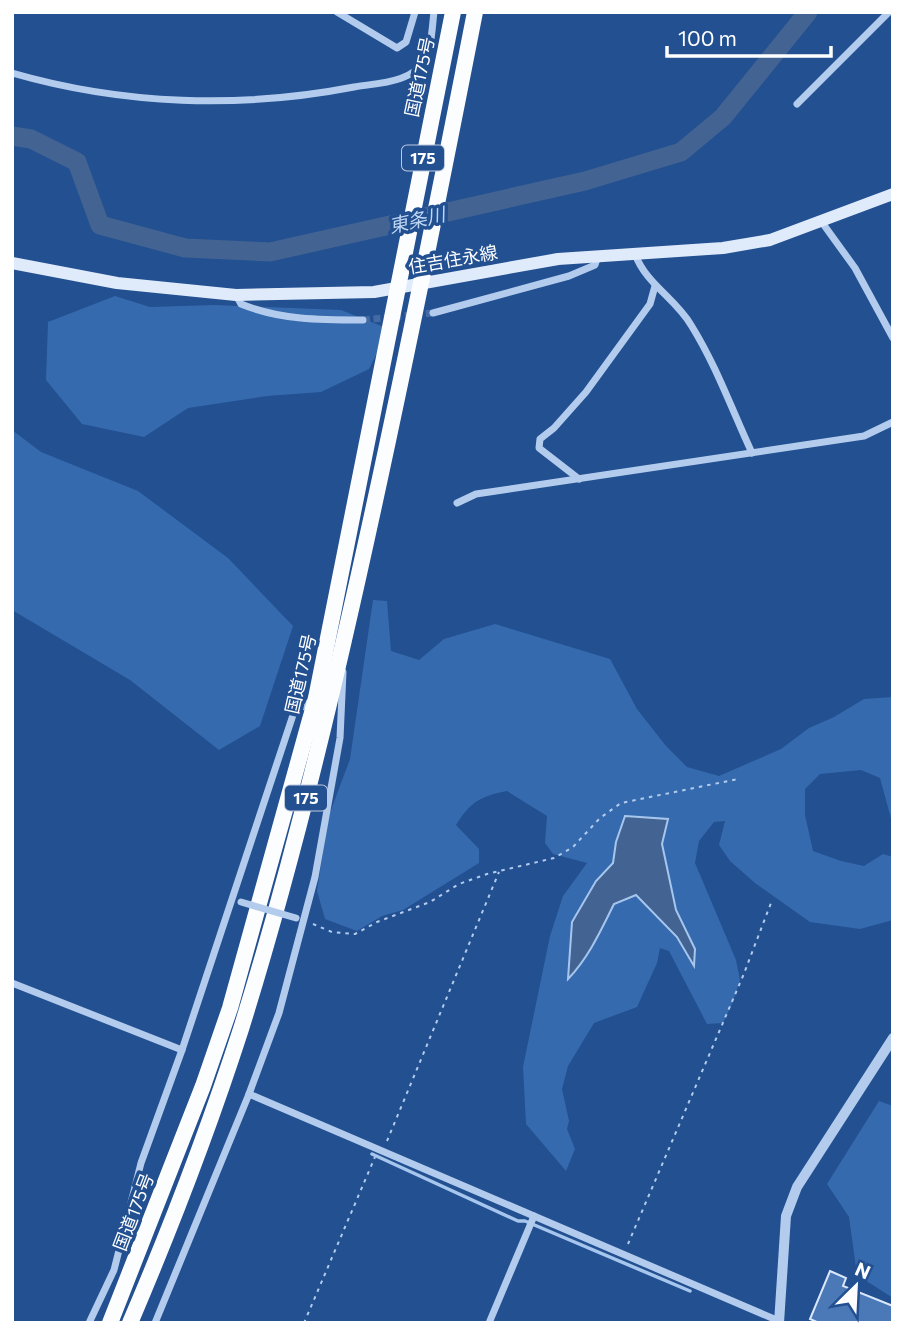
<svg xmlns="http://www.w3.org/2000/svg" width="905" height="1335" viewBox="0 0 905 1335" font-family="Commissioner,'Noto Sans JP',sans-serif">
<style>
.green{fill:#366aae}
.water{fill:#436492;stroke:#a7c6ee;stroke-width:2}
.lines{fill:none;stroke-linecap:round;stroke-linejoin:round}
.stream{stroke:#a7c6ee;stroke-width:3.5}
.river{stroke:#436492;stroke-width:19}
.building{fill:#4b79b8;stroke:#d9e7f9;stroke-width:2}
.minor-tunnel{stroke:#436aa2;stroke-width:7;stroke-dasharray:7 3.5;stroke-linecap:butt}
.path{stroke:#b3cced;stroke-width:2;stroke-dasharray:3.5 5;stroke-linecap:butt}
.minor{stroke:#b3cced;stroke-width:7}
.tertiary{stroke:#b3cced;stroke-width:10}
.secondary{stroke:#dfeafa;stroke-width:12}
.trunk{stroke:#fcfdff;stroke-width:16}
.minor-bridge{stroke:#b3cced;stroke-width:7}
.labels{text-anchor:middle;stroke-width:7;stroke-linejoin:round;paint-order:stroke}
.shield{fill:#225091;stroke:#bdcade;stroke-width:2}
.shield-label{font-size:16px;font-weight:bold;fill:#fff}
.street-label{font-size:18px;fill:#fff;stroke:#225091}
.water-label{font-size:19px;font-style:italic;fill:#bfd6f4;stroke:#225091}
</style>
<rect width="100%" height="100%" fill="#225091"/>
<g class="green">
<path d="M115,296l35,11 65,-2 126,5 48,19 -20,40 -48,23 -54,4 -79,12 -44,29 -62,-13 -36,-44 2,-58z"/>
<path d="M12,430l29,22 97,39 90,67 65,68 -33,100 -41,24 -89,-70 -118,-70z"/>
<path d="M373,600l14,1 4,50 28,9 25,-21 51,-15 115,35 27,50 29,37 21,21 32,9 62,-27 28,-21 25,-11 30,-18 29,-2v129l-13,-48 -19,-8 -41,4 -15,15v26l8,36 28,10 23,5 19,-12 10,3v63l-33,9 -50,-7 -55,-39 -25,-22 -11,-16 6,-24 -11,1 -15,19 -4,22 41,97 4,20 -7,22 -10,21 -16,1 -38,-73 -9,-3 -3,15 -20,44 -43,16 -26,43 -6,23 7,32 -2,8 8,20 -9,22 -40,-47 -3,-57 27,-131 13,-40 24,-33 -34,-9 -8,-11 2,-27 -40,-25c-26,5 -37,11 -51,34l23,24v14l-76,47 -21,6 -25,15 -32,-12 -8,-28 11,-73 22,-59z"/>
<path d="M879,1101l14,5v192l-36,-23 -8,-58 -22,-33z"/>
</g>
<path class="water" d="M625,816l43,3 -6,25 14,66 19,39 -1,17 -17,-29 -41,-42 -22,9c-13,26 -25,53 -46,75l4,-57 24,-41 17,-18 3,-21z"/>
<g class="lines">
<path class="stream" d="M372,1154l146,67h7l165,70"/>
<path class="river" d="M12,136l19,3 46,23 23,63 85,23 85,4 315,-71 96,-29 42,-35 85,-105"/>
</g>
<path class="building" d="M830,1271l16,7 -3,8 50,20v17h-74l-9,-4z"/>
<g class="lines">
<path class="minor-tunnel" d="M363,320l70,-7"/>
<g class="path">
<path d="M313,924l19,8 23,2 22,-12 53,-20 29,-18 28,-10 67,-16 19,-11 27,-29 21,-15 117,-24"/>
<path d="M387,1141l112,-269"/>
<path d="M628,1244l115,-268 28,-73"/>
<path d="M304,1323l71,-166"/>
</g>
<g class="minor">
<path d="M337,12l60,36 9,-6 9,-30"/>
<path d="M12,73c111,32 228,36 342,14 23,-4 59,-4 71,-28 7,-13 7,-32 9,-47"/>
<path d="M797,104l92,-92"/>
<path d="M821,221l34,47 38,70"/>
<path d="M635,254c11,30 40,44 56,71 25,40 41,85 61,128"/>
<path d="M236,295l5,9c39,16 79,16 122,16"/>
<path d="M433,313l136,-37 26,-11 3,-9"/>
<path d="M579,479l-40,-31 1,-9 14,-11 32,-36 64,-88 5,-18"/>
<path d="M457,503l19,-9 388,-58 29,-14"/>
<path d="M12,983l170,67"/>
<path d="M249,1094l530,227"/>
<path d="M89,1323l25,-53 27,-107 41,-113 112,-338 19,-12"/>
<path d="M155,1323l94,-229 30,-81 36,-136 25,-139 3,-66"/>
<path d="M489,1323l45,-107"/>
</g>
<path class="tertiary" d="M779,1323l7,-107 11,-29 96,-149"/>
<path class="secondary" d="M12,263l105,20 119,12 138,-3 184,-33 165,-11 47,-8 123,-46"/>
<g class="trunk">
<path d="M110,1323l93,-237 27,-78 86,-310 137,-686"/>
<path d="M130,1323c41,-96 79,-195 111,-294 40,-128 73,-258 103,-389 48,-208 90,-418 131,-628"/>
</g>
<path class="minor-bridge" d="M241,902l55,16"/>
</g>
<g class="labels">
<g class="shield">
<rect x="402" y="145.5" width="42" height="25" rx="5"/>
<rect x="285" y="785.5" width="42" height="25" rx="5"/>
</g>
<g class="shield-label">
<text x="423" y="164">175</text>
<text x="306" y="804">175</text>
</g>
<g class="street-label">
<text transform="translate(420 77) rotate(-78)" y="6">国道175号</text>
<text transform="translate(453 260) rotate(-10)" y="6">住吉住永線</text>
<text transform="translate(301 674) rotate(-77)" y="6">国道175号</text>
<text transform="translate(134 1212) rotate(-69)" y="6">国道175号</text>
</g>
<g class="water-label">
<text transform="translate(417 220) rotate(-13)" y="7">東条川</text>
</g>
</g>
<rect width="905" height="1335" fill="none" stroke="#ffffff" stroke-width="28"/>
<g transform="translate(856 1286) rotate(24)" stroke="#225091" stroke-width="5" paint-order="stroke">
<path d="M0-5L12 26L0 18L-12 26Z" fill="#ffffff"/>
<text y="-10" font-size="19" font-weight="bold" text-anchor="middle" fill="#ffffff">N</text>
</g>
<path d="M667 46v10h164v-10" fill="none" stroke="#ffffff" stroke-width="3.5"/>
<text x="678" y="46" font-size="21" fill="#ffffff" stroke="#225091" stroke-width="5" paint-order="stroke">100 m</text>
</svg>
